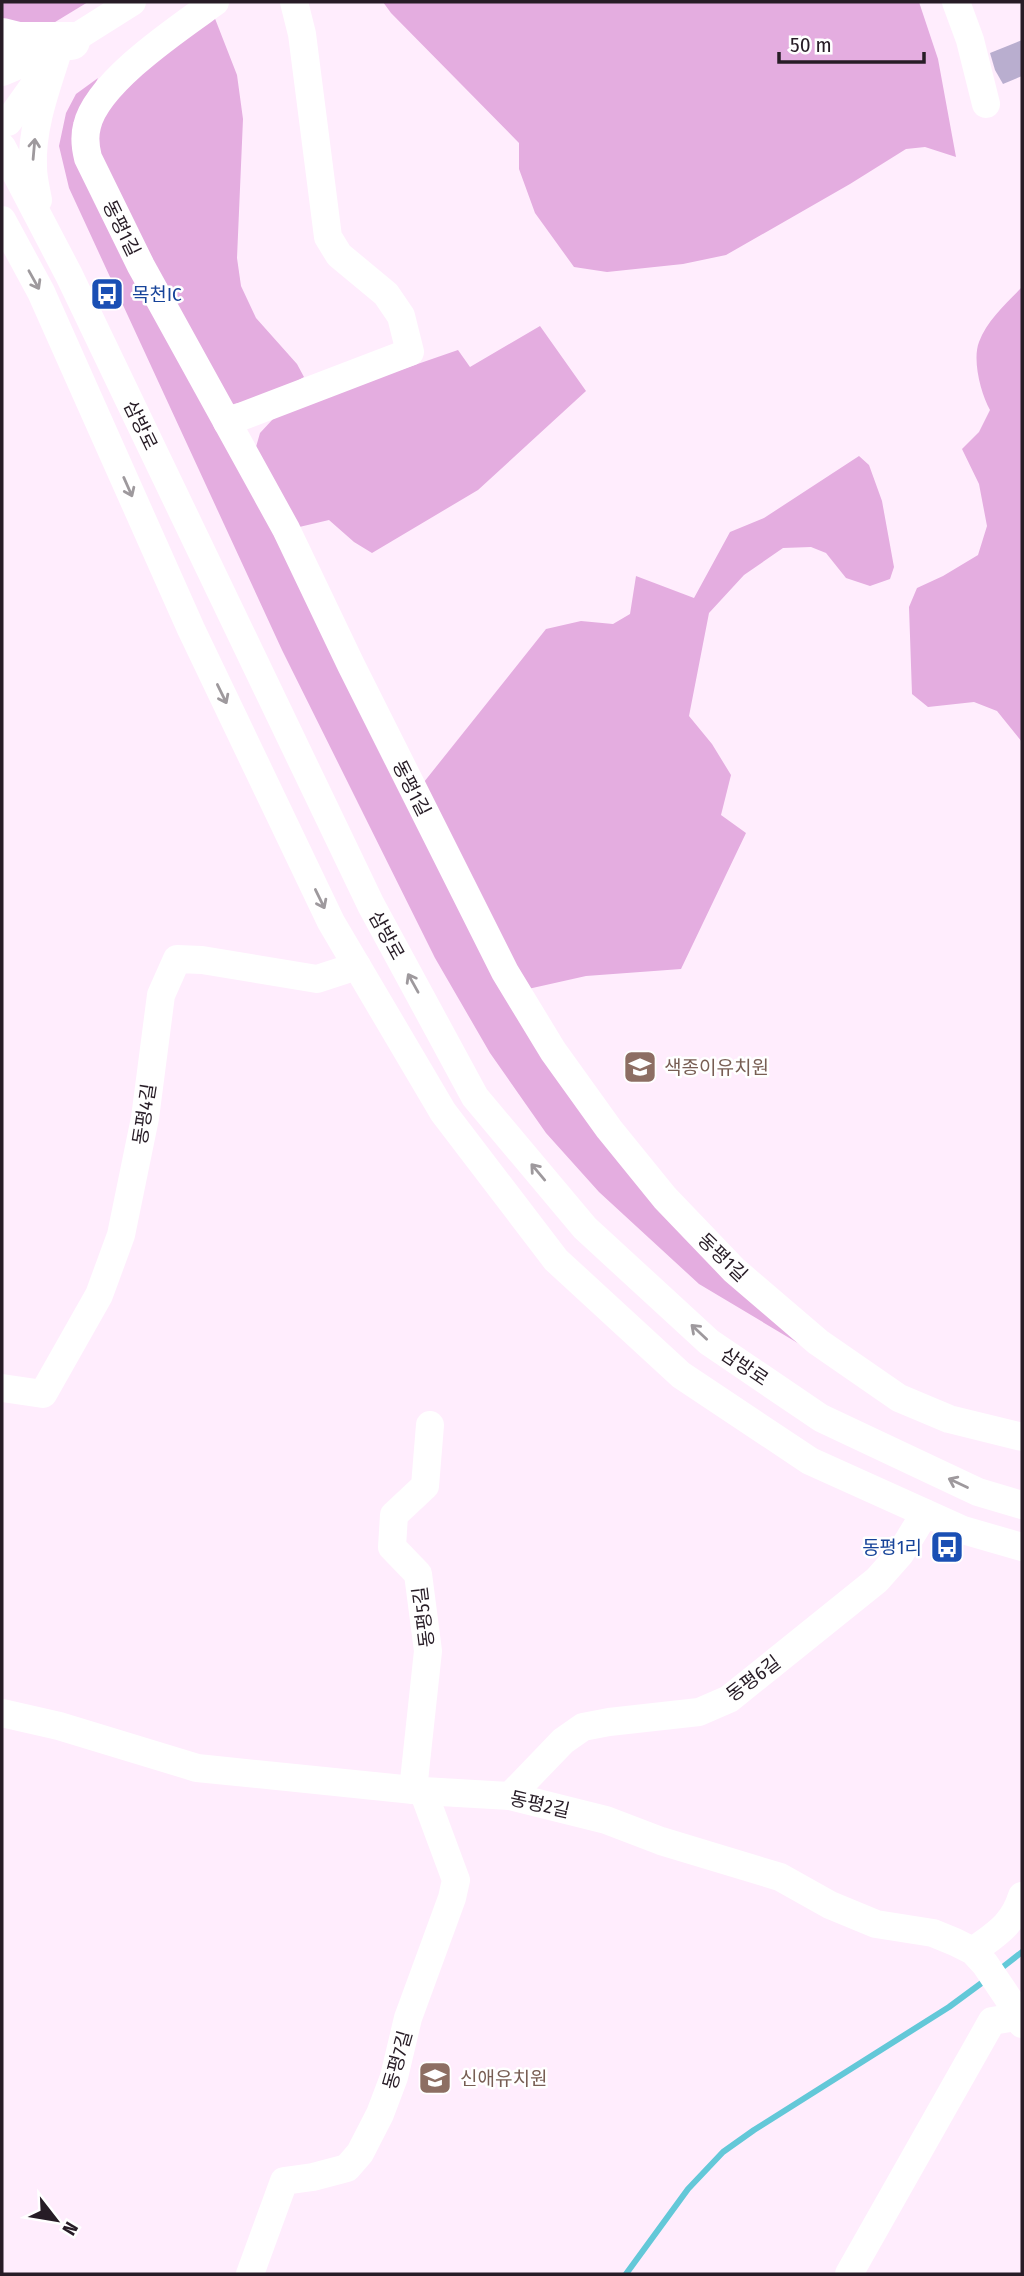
<svg xmlns="http://www.w3.org/2000/svg" width="1024" height="2276" viewBox="0 0 1024 2276" font-family="'Fira Sans Condensed','Noto Sans KR',sans-serif">
<style>
.green{fill:#e4ade0}
.lines{fill:none;stroke-linecap:round;stroke-linejoin:round}
.stream{stroke:#63c8d8;stroke-width:6}
.building{fill:#b9aecf}
.minor{stroke:#fff;stroke-width:28}
.highway{stroke:#fff;stroke-width:38}
.oneway{stroke:#9e999d}
.labels{text-anchor:middle;stroke-width:5;stroke-linejoin:round;paint-order:stroke}
.street-label{font-size:19px;fill:#271c26;stroke:#fff}
.transit-label{font-size:19px;fill:#164399;stroke:#fff;text-anchor:start}
.education-label{font-size:19px;fill:#785e54;stroke:#fff;text-anchor:start}
</style>
<rect width="100%" height="100%" fill="#ffedfd"/>
<g class="green">
<path d="M2,2h86l-51,31h-35z"/>
<path d="M383,2h536l19,57 18,98 -31,-10 -19,2 -56,35 -124,71 -43,9 -76,8 -33,-5 -39,-54 -16,-44v-26l-128,-130z"/>
<path d="M214,16l23,59 6,44 -6,139 4,28 15,32 41,46 7,13 -33,19 -42,9 -133,-241 4,-48 20,-27z"/>
<path d="M98,78l-17,37 127,292 330,641 263,297 -102,-61 -100,-92 -53,-59 -56,-80 -55,-95 -153,-308 -213,-462 -10,-42 7,-33 10,-19z"/>
<path d="M1022,287v455l-25,-31 -23,-9 -46,5 -16,-13 -3,-87 8,-19 26,-12 35,-21 9,-29 -8,-42 -17,-35 17,-17 11,-22c-9,-16 -18,-50 -11,-68 8,-22 28,-39 43,-55z"/>
<path d="M540,326l46,65 -108,99 -106,63 -18,-11 -25,-22 -34,8 -39,-81 4,-14 13,-14 29,-15 156,-54 12,17z"/>
<path d="M859,456l10,9 13,36 12,66 -4,12 -20,7 -24,-8 -20,-25 -15,-6 -28,1 -39,27 -35,38 -20,103 23,28 19,31 -10,40 25,18 -65,136 -95,7 -58,13 -108,-202 126,-158 35,-8 32,3 17,-10 6,-38 58,22 36,-66 34,-14z"/>
</g>
<g class="lines">
<g class="stream">
<path d="M999,1970l23,-18"/>
<path d="M626,2274l62,-85 35,-37 31,-22 195,-123 38,-28"/>
</g>
</g>
<path class="building" d="M1022,40v36l-19,8 -8,-14 -5,-17z"/>
<g class="lines">
<g class="minor">
<path d="M215,2c-36,26 -118,80 -128,124 -3,11 -2,20 1,32l53,108 145,263 65,136 154,307 48,79 56,78 56,69 69,72 84,72 81,56 50,21 73,18"/>
<path d="M956,2l14,38 16,64"/>
<path d="M2,72l57,-24 73,-46"/>
<path d="M8,122l34,-48"/>
<path d="M2,147l67,128 302,630 104,192 110,131 124,114 112,76 157,74 44,13"/>
<path d="M38,200c-2,-11 -5,-22 -5,-33 -2,-40 14,-81 26,-119"/>
<path d="M2,220l39,72 150,337 140,293 112,190 113,148 125,115 129,86 153,69 59,17"/>
<path d="M227,422l183,-70 -9,-36 -15,-22 -47,-39 -11,-18 -26,-203 -8,-32"/>
<path d="M2,1388l41,6 56,-99 22,-60 24,-117 16,-123 16,-36 25,1 115,19 40,-13"/>
<path d="M2,1713l57,13 138,42 226,23 87,5 96,24 55,21 119,36 50,28 46,19 57,9 22,9 18,9 12,13 27,40 4,13 6,7"/>
<path d="M413,1790l15,-139 -10,-77 -26,-27 2,-32 31,-29 5,-61"/>
<path d="M510,1796l53,-55 20,-14 26,-5 90,-10 30,-13 148,-119 23,-26 25,-41"/>
<path d="M973,1951c23,-17 40,-26 49,-55"/>
<path d="M250,2274l34,-93 29,-4 34,-9 13,-15 20,-39 14,-37 14,-59 44,-120 4,-18 -33,-89"/>
<path d="M849,2274l143,-253 24,-4"/>
</g>
<path class="highway" d="M2,37l16,4h53"/>
</g>
<defs><path id="oneway-shaft" d="M-6 0H5M1.5-3L5.5 0L1.5 3" fill="none" stroke-width="1.6" stroke-linecap="round" stroke-linejoin="round" transform="scale(1.75)"/></defs>
<g class="oneway">
<use href="#oneway-shaft" transform="translate(34 149) rotate(-85)"/>
<use href="#oneway-shaft" transform="translate(34 280) rotate(61)"/>
<use href="#oneway-shaft" transform="translate(128 487) rotate(66)"/>
<use href="#oneway-shaft" transform="translate(222 694) rotate(64)"/>
<use href="#oneway-shaft" transform="translate(320 899) rotate(64)"/>
<use href="#oneway-shaft" transform="translate(413 983) rotate(-119)"/>
<use href="#oneway-shaft" transform="translate(538 1172) rotate(-130)"/>
<use href="#oneway-shaft" transform="translate(699 1332) rotate(-137)"/>
<use href="#oneway-shaft" transform="translate(958 1483) rotate(-155)"/>
</g>
<defs>
<symbol id="bus-square" viewBox="-11 -11 22 22"><rect x="-9" y="-9" width="18" height="18" rx="4" fill="#1a4fb4" stroke="#fff"/><path d="M-5-6H5V4H4V6H2V4H-2V6H-4V4H-5ZM-3.5-4V0h7V-4ZM-3.5 1.2v1.5H-2V1.2ZM2 1.2v1.5H3.5V1.2Z" fill="#fff"/></symbol>
<symbol id="school-square" viewBox="-11 -11 22 22"><rect x="-9" y="-9" width="18" height="18" rx="4" fill="#8d6e63" stroke="#fff"/><path d="M0-5L7-2L0 1L-7-2ZM-4 1L0 2.5L4 1V4Q0 6-4 4Z" fill="#fff"/></symbol>
</defs>
<g fill-rule="evenodd">
<use href="#bus-square" x="88" y="275" width="38" height="38"/>
<use href="#school-square" x="621" y="1048" width="38" height="38"/>
<use href="#bus-square" x="928" y="1528" width="38" height="38"/>
<use href="#school-square" x="416" y="2059" width="38" height="38"/>
</g>
<g class="labels">
<g class="street-label">
<text transform="translate(122 228) rotate(64)" y="7">동평1길</text>
<text transform="translate(141 425) rotate(64)" y="7">삼방로</text>
<text transform="translate(412 788) rotate(63)" y="7">동평1길</text>
<text transform="translate(387 935) rotate(61)" y="7">삼방로</text>
<text transform="translate(144 1114) rotate(-81)" y="7">동평4길</text>
<text transform="translate(723 1257) rotate(44)" y="7">동평1길</text>
<text transform="translate(745 1366) rotate(34)" y="7">삼방로</text>
<text transform="translate(423 1617) rotate(-97)" y="7">동평5길</text>
<text transform="translate(753 1678) rotate(-37)" y="7">동평6길</text>
<text transform="translate(540 1804) rotate(13)" y="7">동평2길</text>
<text transform="translate(397 2060) rotate(-74)" y="7">동평7길</text>
</g>
<g class="transit-label">
<text x="132" y="301">목천IC</text>
<text x="922" y="1554" text-anchor="end">동평1리</text>
</g>
<g class="education-label">
<text x="664" y="1074">색종이유치원</text>
<text x="460" y="2085">신애유치원</text>
</g>
</g>
<rect width="1024" height="2276" fill="none" stroke="#271c26" stroke-width="7"/>
<g transform="translate(56 2220) rotate(121)" stroke="#ffffff" stroke-width="5" paint-order="stroke">
<path d="M0-5L12 26L0 18L-12 26Z" fill="#271c26"/>
<text y="-10" font-size="19" font-weight="bold" text-anchor="middle" fill="#271c26">N</text>
</g>
<path d="M779 52v10h145v-10" fill="none" stroke="#271c26" stroke-width="3.5"/>
<text x="790" y="52" font-size="21" fill="#271c26" stroke="#ffffff" stroke-width="5" paint-order="stroke">50 m</text>
</svg>
